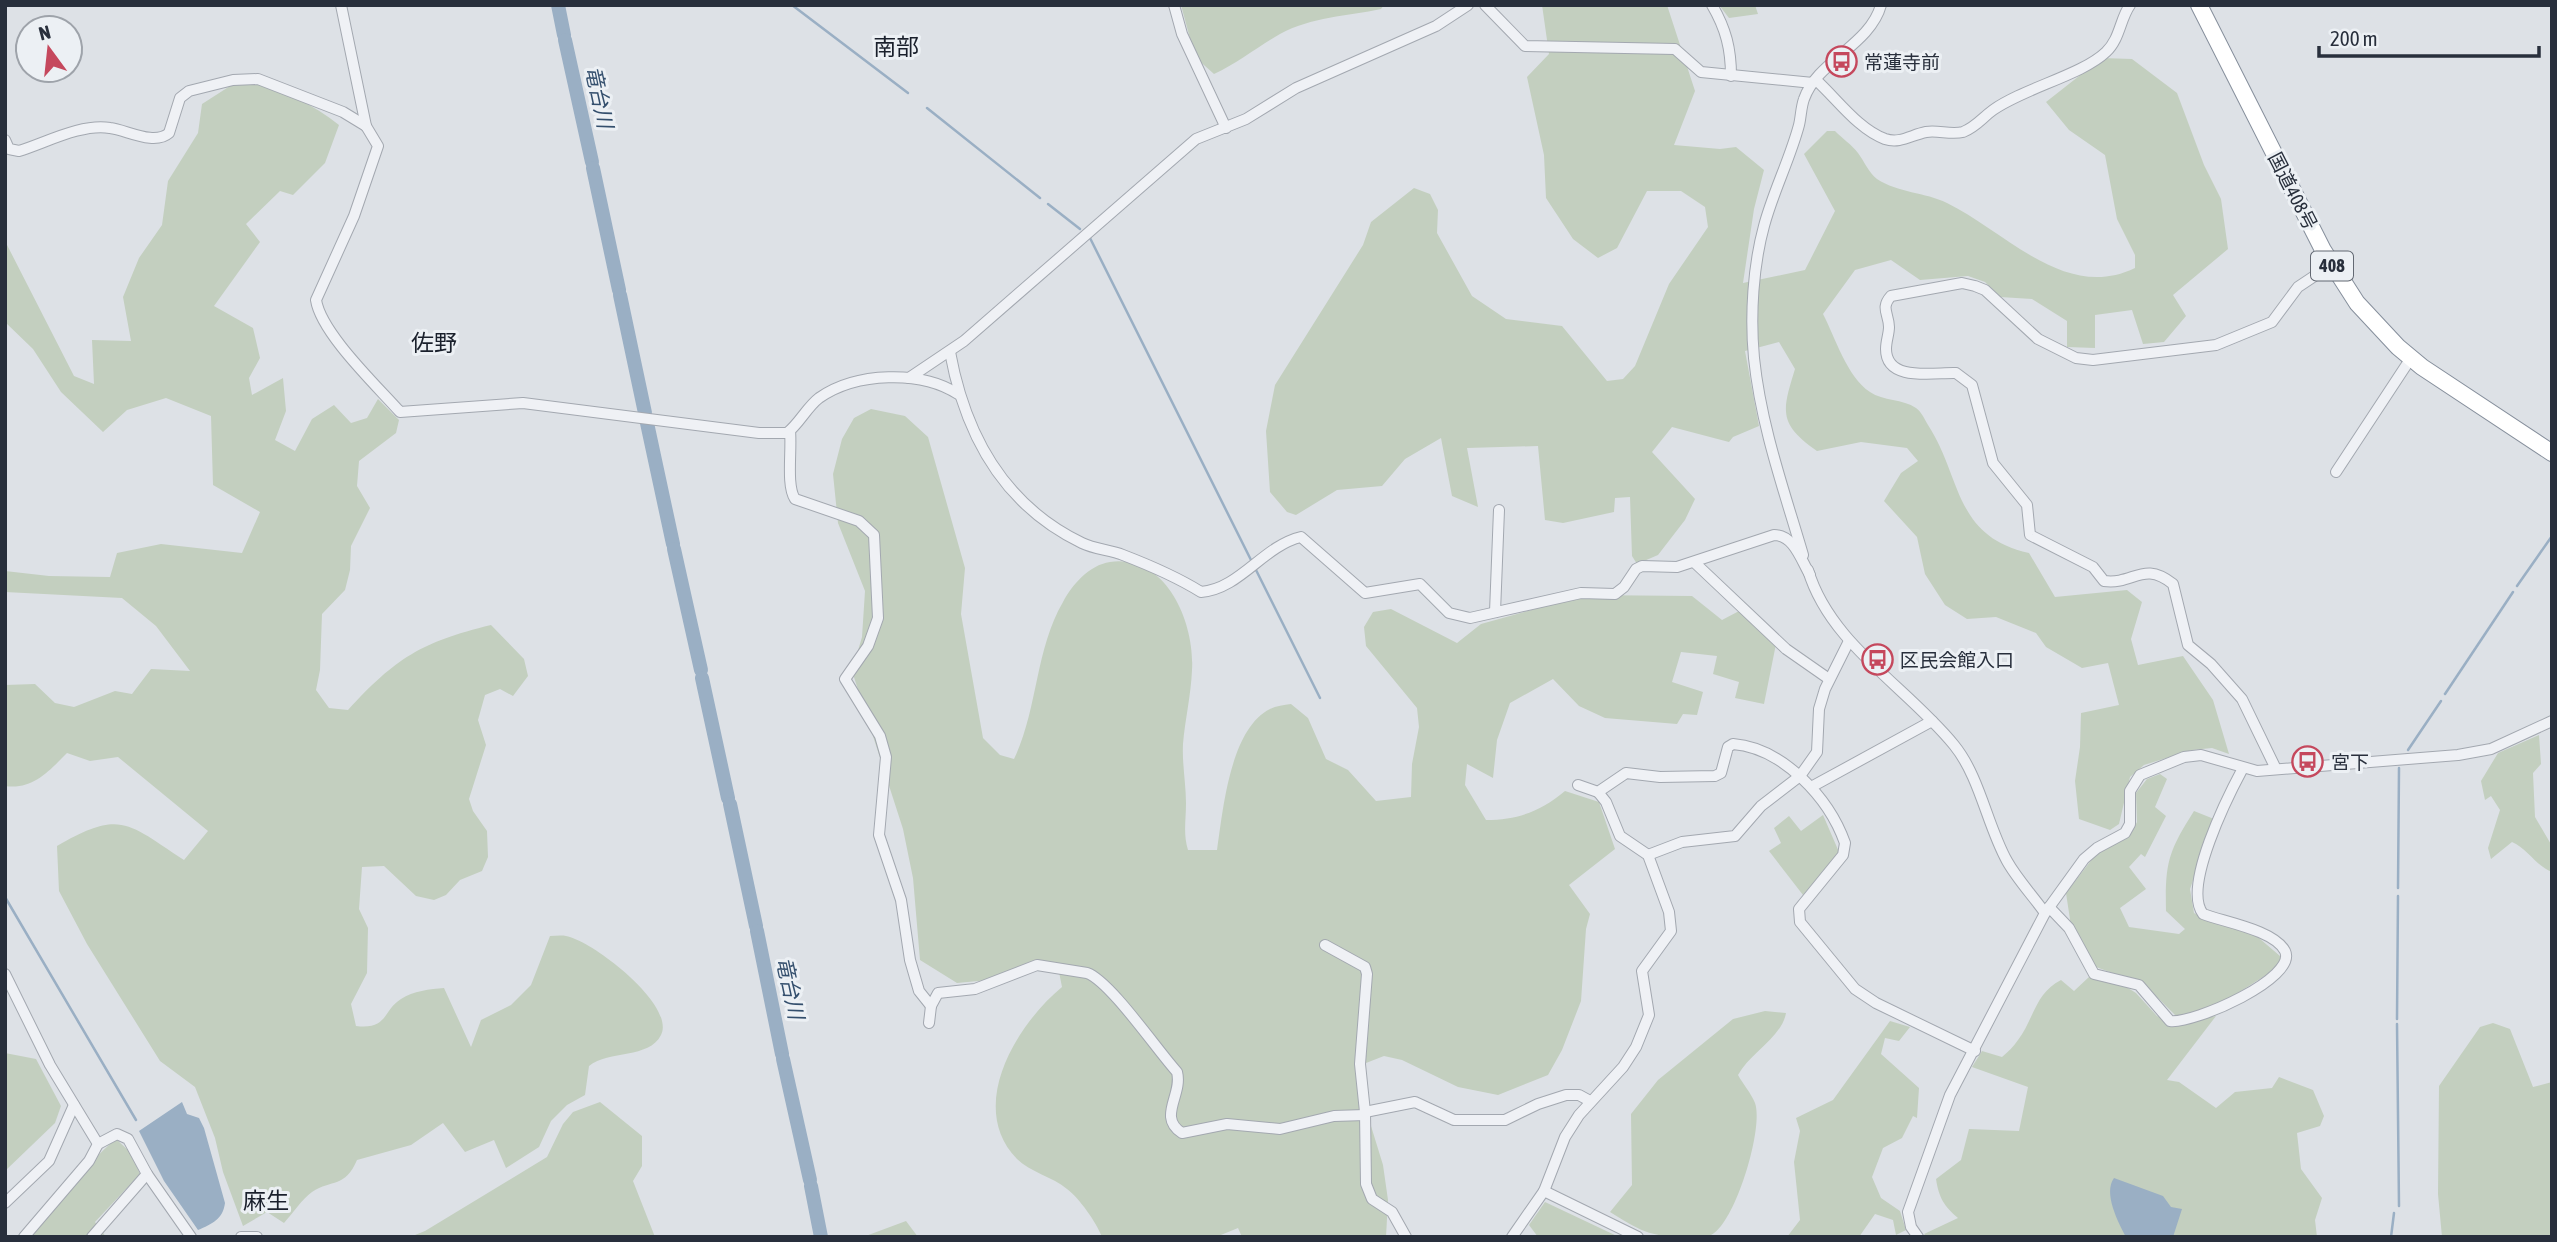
<svg xmlns="http://www.w3.org/2000/svg" width="2557" height="1242" viewBox="0 0 2557 1242" font-family="'Asap Condensed','Noto Sans JP',sans-serif">
<style>
.green{fill:#c3cfbf}
.water{fill:#9aafc4}
.lines{fill:none;stroke-linecap:round;stroke-linejoin:round}
.stream{stroke:#9aafc4;stroke-width:2.5}
.river{stroke:#9aafc4;stroke-width:14}
.minor-casing{stroke:#a3a8b0;stroke-width:12}
.highway-casing{stroke:#868f9c;stroke-width:18}
.minor{stroke:#eff1f5;stroke-width:10}
.highway{stroke:#fff;stroke-width:16}
.labels{text-anchor:middle;stroke-width:6;stroke-linejoin:round;paint-order:stroke}
.shield{fill:#ecf0f4;stroke:#636973;stroke-width:2}
.shield-label{font-size:18px;font-weight:bold;fill:#282f3c}
.poi-label{font-size:19px;fill:#282f3c;stroke:#ecf0f4;text-anchor:start}
.street-label{font-size:19px;fill:#282f3c;stroke:#ecf0f4}
.water-label{font-size:21px;font-style:italic;fill:#344f6d;stroke:#ecf0f4}
.quarter-label{font-size:23px;fill:#1a202c;stroke:#ecf0f4}
</style>
<rect width="100%" height="100%" fill="#dde1e6"/>
<g class="green">
<path d="M1181,5h203l-3,4c-33,7 -70,8 -101,25 -23,13 -42,29 -66,40l-19,-17z"/>
<path d="M1542,5h125l28,86 -21,54 46,4 16,-2 28,23 -10,39 -11,74 62,-13 30,-59 -31,-57 23,-23h8c7,7 17,14 23,22 6,8 11,20 19,26 21,14 48,13 70,24 58,28 118,99 188,65v-13l-18,-36 -12,-64 -36,-25 -23,-28 56,-44 30,1 45,34 27,72 17,34 7,50 -55,46 13,21 -22,26 -21,2 -11,-34 -37,5v33l-28,-1v-26l-35,-22 -32,-2 -15,-15 -17,-6 -48,4 -29,-20 -36,10 -32,44c12,23 24,63 47,78 13,9 33,7 46,16 5,3 9,12 12,17 34,52 25,111 101,128l26,44 72,-7 15,12 -11,37 7,26 45,-9 30,44 16,54 -17,-6 -20,2 -48,15 -14,12 -11,47 -9,6 -31,-11 -4,-38 5,-34 1,-34 38,-8 -11,-42 -26,5 -36,-21 -10,-14 -40,-16 -29,2 -22,-14 -20,-31 -8,-37 -33,-36 17,-28 17,-12 -11,-13 -46,-6 -44,9c-39,-27 -35,-40 -22,-82l-16,-27 -34,9 14,75 -26,11 -4,5 -57,-15 -20,25 43,47 -10,21 -27,35 -21,9 -5,-8 -2,-59 -15,1 -1,14 -51,11 -18,-3 -7,-74 -71,2 11,59 -26,-11 -11,-58 -36,21 -23,27 -45,4 -41,25 -9,-3 -17,-20 -4,-61 9,-46 88,-140 8,-23 43,-34 16,6 8,16 -1,23 35,63 34,23 56,7 45,55 16,-2 12,-13 34,-82 39,-57 -3,-20 -24,-16h-34l-30,57 -19,10 -25,-19 -27,-41 -2,-43 -17,-78 22,-23z"/>
<path d="M1719,5h36l3,9 -29,4z"/>
<path d="M241,79c37,10 68,22 98,46l-14,38 -32,32 -13,-4 -34,33 14,18 -46,64 39,22 7,30 -11,20 3,17 31,-17 3,33 -11,29 20,11 17,-32 22,-14 17,18 16,-5 11,-19 21,21 -3,13 -37,28 -2,25 13,22 -19,38 -1,24 -5,20 -23,24 -2,56 -4,20 13,18 19,2c48,-52 73,-68 143,-85l33,34 4,17 -15,20 -13,-7 -15,6 -7,25 8,25 -17,54 4,12 14,20 1,26 -6,14 -22,9 -14,15 -12,5 -18,-4 -32,-30 -22,1 -3,42 9,19 -1,45 -16,31 5,22c32,4 27,-16 45,-27 12,-8 29,-10 43,-11l27,59 10,-27 30,-15 20,-20 19,-49c5,0 11,-1 16,0 27,5 110,69 95,99 -12,24 -52,15 -72,31l-4,29 -18,10 -16,16 -12,26 -33,21 -12,-28 -29,12 -22,-29 -32,22 -54,15c-12,28 -25,19 -45,32 -10,7 -19,21 -28,31l-17,-11 -24,14 -20,-54 -8,-34 -20,-51 -35,-26 -73,-117 -28,-53 -2,-45c64,-37 70,-23 127,14l24,-29 -90,-74 -28,4 -23,-8c-18,18 -34,37 -62,33v-101l30,-1 20,19 19,4 41,-16 17,3 19,-25 39,2 -34,-45 -34,-28 -117,-6v-21l44,5 61,1 7,-24 44,-9 81,9 18,-41 -47,-27 -2,-69 -45,-18 -39,12 -24,22 -42,-40 -28,-43 -28,-27v-81l69,135 20,8 -2,-44 39,1 -8,-44 16,-39 23,-33 6,-44 30,-48 4,-29z"/>
<path d="M871,409l34,7 23,21 37,131 -4,46 22,124 17,17 14,4c24,-50 21,-109 49,-157 9,-17 26,-37 47,-40 57,-8 85,62 82,108 -1,25 -7,50 -9,74 -1,20 3,40 3,59 0,18 -3,30 2,47h29c6,-40 13,-121 53,-141 6,-3 14,-4 21,-5l17,14 18,41 22,11 28,31 35,-4 1,-33 7,-37 -2,-19 -51,-62 -2,-19 9,-15 18,-3 66,34 24,-19 105,-29 106,1 30,24 19,-10 35,34 -12,60 -29,-6 4,-16 -26,-8 4,-18 -36,-4 -9,30 31,10 -6,23 -14,-1 -6,10 -72,-6 -26,-12 -26,-27 -43,24 -13,37 -4,38 -26,-14 -2,21 21,35c32,0 55,-9 79,-29l34,11 16,47 -46,36 21,29 -4,15 -5,72 -19,49 -14,25 -50,20 -40,-8 -56,-27 -18,-4 -18,7 -7,24 24,78 5,35 -2,37h-144l-4,-9 -22,9h-114c-6,-15 -22,-38 -35,-48 -14,-12 -37,-17 -50,-30 -51,-52 0,-135 45,-172l-3,-15 -15,-11 -55,19 -32,3 -37,-23 -7,-82 -10,-49 -51,-158 10,-34 3,-46 -27,-68 -5,-49 9,-35 12,-21z"/>
<path d="M2539,735l2,29 -8,9 2,44 17,29v26c-17,-7 -24,-23 -40,-30l-21,17 -3,-11 12,-38 -9,-14 -6,4 -4,-19 17,-28z"/>
<path d="M2160,774l7,5 -12,28 11,9 -21,41 -4,-3 -12,13 17,22 -26,19 9,19 50,7 6,-5 -19,-18c-1,-48 2,-59 28,-100l20,8 -24,70 4,24 13,8 46,12 27,23 1,7 -7,7 -60,38 -35,11 -34,-34 -49,-18 -25,-41 -5,-33 30,-39 35,-21 6,-11 -1,-29 11,-14z"/>
<path d="M1823,815l16,37 -36,43 -34,-44 12,-8 -7,-15 15,-12 12,15z"/>
<path d="M2089,977l31,6 16,10 21,23 16,7 43,-7 -49,64 12,2 37,26 19,-16 37,-4 7,-11 34,13 11,26 -4,10 -23,7 4,36 21,29 -7,22 2,17h-390l-3,-3 34,-16c-14,-12 -19,-20 -22,-39l25,-19 8,-31 50,2 9,-44 -56,-20 10,-16 20,6c6,-5 12,-11 16,-17 16,-21 17,-47 43,-60l13,11z"/>
<path d="M1765,1011l21,2c-4,24 -36,40 -48,62 5,9 13,18 17,28 9,25 -20,121 -44,132 -8,3 -18,2 -27,2 -34,0 -45,-7 -74,-25l22,-27 -1,-71 27,-34 75,-61z"/>
<path d="M1890,1021l20,6 -11,14 -14,-3 -4,16 38,34 -2,30 -4,-2 -11,22 -19,10 -11,29 9,21 19,13 6,19 -10,5 -3,-15 -18,-6 -16,23h-72l13,-17 -6,-58 6,-31 -4,-13 37,-18z"/>
<path d="M2493,1023l17,6 23,58 19,-5v155h-110l-4,-43 1,-108 41,-59z"/>
<path d="M5,1053l31,6 25,47 -6,17 -50,48z"/>
<path d="M600,1102l42,34v30l-9,15 22,56h-245l15,-6 122,-74 16,-33 10,-12z"/>
<path d="M116,1139l14,13 10,22 -45,48 11,15h-76c31,-31 52,-71 86,-98z"/>
<path d="M1545,1202l74,35h-81l-9,-12z"/>
<path d="M906,1221l12,16h-55z"/>
</g>
<g class="water">
<path d="M182,1102l5,12 12,4 5,10 21,75c-2,16 -13,21 -27,27l-34,-49 -25,-50z"/>
<path d="M2114,1178l49,18 8,11 11,2 -9,28h-47c-8,-15 -23,-44 -12,-59z"/>
</g>
<g class="lines">
<g class="stream">
<path d="M792,5l116,88"/>
<path d="M927,108l113,90"/>
<path d="M1048,204l32,25"/>
<path d="M1090,238l162,324"/>
<path d="M1256,570l64,128"/>
<path d="M2517,586l35,-50"/>
<path d="M2445,694l68,-102"/>
<path d="M2408,750l33,-49"/>
<path d="M2398,888l1,-120"/>
<path d="M5,897l131,223"/>
<path d="M2397,1019l1,-123"/>
<path d="M2397,1024l2,182"/>
<path d="M2391,1237l3,-24"/>
</g>
<g class="river">
<path d="M558,5l6,30"/>
<path d="M565,40l27,122"/>
<path d="M593,168l26,122"/>
<path d="M620,295l25,118"/>
<path d="M647,423l26,121"/>
<path d="M674,549l27,121"/>
<path d="M702,678l26,120"/>
<path d="M730,804l26,122"/>
<path d="M757,931l25,123"/>
<path d="M783,1059l27,121"/>
<path d="M811,1186l10,51"/>
</g>
<defs>
<g id="minor">
<path d="M341,5l25,121 12,20 -24,70 -38,84c5,33 61,86 84,112l123,-9 236,30h28c12,-9 20,-26 32,-35 37,-26 102,-28 139,-4"/>
<path d="M1174,5l8,29 44,94"/>
<path d="M1485,5l40,41 150,3 26,23 112,11"/>
<path d="M1712,5c14,24 19,44 19,71"/>
<path d="M1816,80c21,19 42,49 69,59 15,5 26,-4 41,-7 12,-2 25,3 37,0 13,-5 19,-14 30,-22 31,-22 89,-35 113,-58 14,-13 14,-33 24,-47"/>
<path d="M5,140l4,9 10,2c26,-8 63,-28 91,-23 17,2 44,18 59,5l11,-35 9,-7 44,-11 25,-1 85,33 23,14"/>
<path d="M950,352c15,82 53,153 132,191 12,6 28,7 41,12 26,10 54,22 78,37 39,-3 62,-46 100,-55l64,56 55,-9 29,29 21,5 111,-25 34,1 9,-7 12,-18 6,-3 35,1 97,-32c20,0 27,25 36,40"/>
<path d="M909,378l55,-37 232,-202 50,-20 50,-31 140,-62 32,-21"/>
<path d="M790,431c2,19 -4,55 5,68l64,22 15,14 4,83 -10,28 -23,33 35,57 6,21 -7,78 22,65 9,60 9,31 12,15"/>
<path d="M2336,472l75,-114"/>
<path d="M1803,555c-19,-65 -42,-129 -49,-197 -4,-42 -1,-92 10,-132 9,-34 26,-67 35,-101 2,-8 2,-18 5,-26 13,-38 66,-54 77,-94"/>
<path d="M1694,562l92,87 43,30"/>
<path d="M1808,570c22,74 99,117 146,175 26,32 33,80 53,116 10,18 26,35 38,52"/>
<path d="M1495,612l4,-102"/>
<path d="M2276,769l-34,-70 -31,-35 -23,-19 -15,-61c-30,-24 -39,1 -69,-3l-11,-14 -63,-32 -3,-30 -34,-42 -21,-78 -16,-12c-20,-1 -70,10 -70,-24 0,-8 3,-15 3,-22 0,-13 -9,-19 2,-31l71,-13 13,3 10,4 53,49 38,19 17,2 123,-15 56,-23 26,-35 33,-22"/>
<path d="M1578,785l20,7 28,-19 34,4 55,-1 6,-3 7,-26 5,-3c50,4 96,54 112,99l-2,12 -44,54 1,13 55,67 21,14 99,48"/>
<path d="M1813,786l119,-65"/>
<path d="M1648,855l34,-13 53,-6 26,-30 39,-30 17,-24 2,-43 6,-20 24,-48"/>
<path d="M2049,907l20,21 25,46 45,11 31,36c24,3 128,-43 115,-70 -11,-21 -61,-29 -82,-37 -21,-27 25,-118 40,-146"/>
<path d="M1325,945l40,22 2,7 -7,90 5,48 1,72 6,15 20,13 14,25"/>
<path d="M5,974l45,91 48,79"/>
<path d="M929,1023l2,-17 7,-13 37,-4 62,-24 50,8c23,8 70,77 90,99 6,23 -20,45 5,61l45,-9 53,5 54,-13 31,-1"/>
<path d="M1365,1112l50,-10 39,18h51l33,-16 28,-9h13l11,6"/>
<path d="M1544,1191l94,46"/>
<path d="M5,1203l44,-42 25,-56"/>
<path d="M24,1237l65,-76 9,-17 19,-10 11,5 19,35 44,63"/>
<path d="M92,1237l55,-63"/>
<path d="M241,1237h16"/>
<path d="M1512,1237l32,-46 21,-54 14,-22 44,-48 13,-20 13,-32 -7,-44 29,-40 -2,-19 -21,-57 -28,-19 -14,-34 -8,-10"/>
<path d="M1918,1237l-7,-10 -3,-15 42,-117 95,-182 39,-54 13,-11 28,-15 5,-9v-33l10,-16 44,-18 17,-2 56,16 201,-16 33,-6 61,-28"/>
</g>
<path id="highway" d="M2199,5l124,245 34,53 41,44 24,20 130,86"/>
</defs>
<use href="#minor" class="minor-casing"/>
<use href="#highway" class="highway-casing"/>
<use href="#minor" class="minor"/>
<use href="#highway" class="highway"/>
</g>
<defs>
<symbol id="bus-ring" viewBox="-11 -11 22 22"><circle r="9.5" fill="#ecf0f4" stroke="#c5485d" stroke-width="1.5"/><path d="M-5-6H5V4H4V6H2V4H-2V6H-4V4H-5ZM-3.5-4V0h7V-4ZM-3.5 1.2v1.5H-2V1.2ZM2 1.2v1.5H3.5V1.2Z" fill="#c5485d"/></symbol>
</defs>
<g fill-rule="evenodd">
<use href="#bus-ring" x="1824" y="44" width="35" height="35"/>
<use href="#bus-ring" x="1860" y="642" width="35" height="35"/>
<use href="#bus-ring" x="2290" y="744" width="35" height="35"/>
</g>
<g class="labels">
<rect class="shield" x="2311" y="251.5" width="42" height="29" rx="5"/>
<g class="shield-label">
<text x="2332" y="272">408</text>
</g>
<g class="poi-label">
<text x="1864" y="69">常蓮寺前</text>
<text x="1900" y="667">区民会館入口</text>
<text x="2331" y="769">宮下</text>
</g>
<g class="street-label">
<text transform="translate(2293 191) rotate(63)" y="7">国道408号</text>
</g>
<g class="water-label">
<text transform="translate(599 97) rotate(78)" y="7">竜台川</text>
<text transform="translate(790 988) rotate(78)" y="7">竜台川</text>
</g>
<g class="quarter-label">
<text x="896" y="55">南部</text>
<text x="434" y="351">佐野</text>
<text x="266" y="1209">麻生</text>
</g>
</g>
<rect width="2557" height="1242" fill="none" stroke="#282f3c" stroke-width="14"/>
<g transform="translate(49 49) rotate(345)"><circle r="33" fill="#ecf0f4" stroke="#9ea3aa" stroke-width="2"/>
<path d="M0-5L12 26L0 18L-12 26Z" fill="#c5485d"/>
<text y="-10" font-size="19" font-weight="bold" text-anchor="middle" fill="#282f3c">N</text>
</g>
<path d="M2319 46v10h220v-10" fill="none" stroke="#282f3c" stroke-width="3.5"/>
<text x="2330" y="46" font-size="21" fill="#282f3c" stroke="#ecf0f4" stroke-width="5" paint-order="stroke">200 m</text>
</svg>
